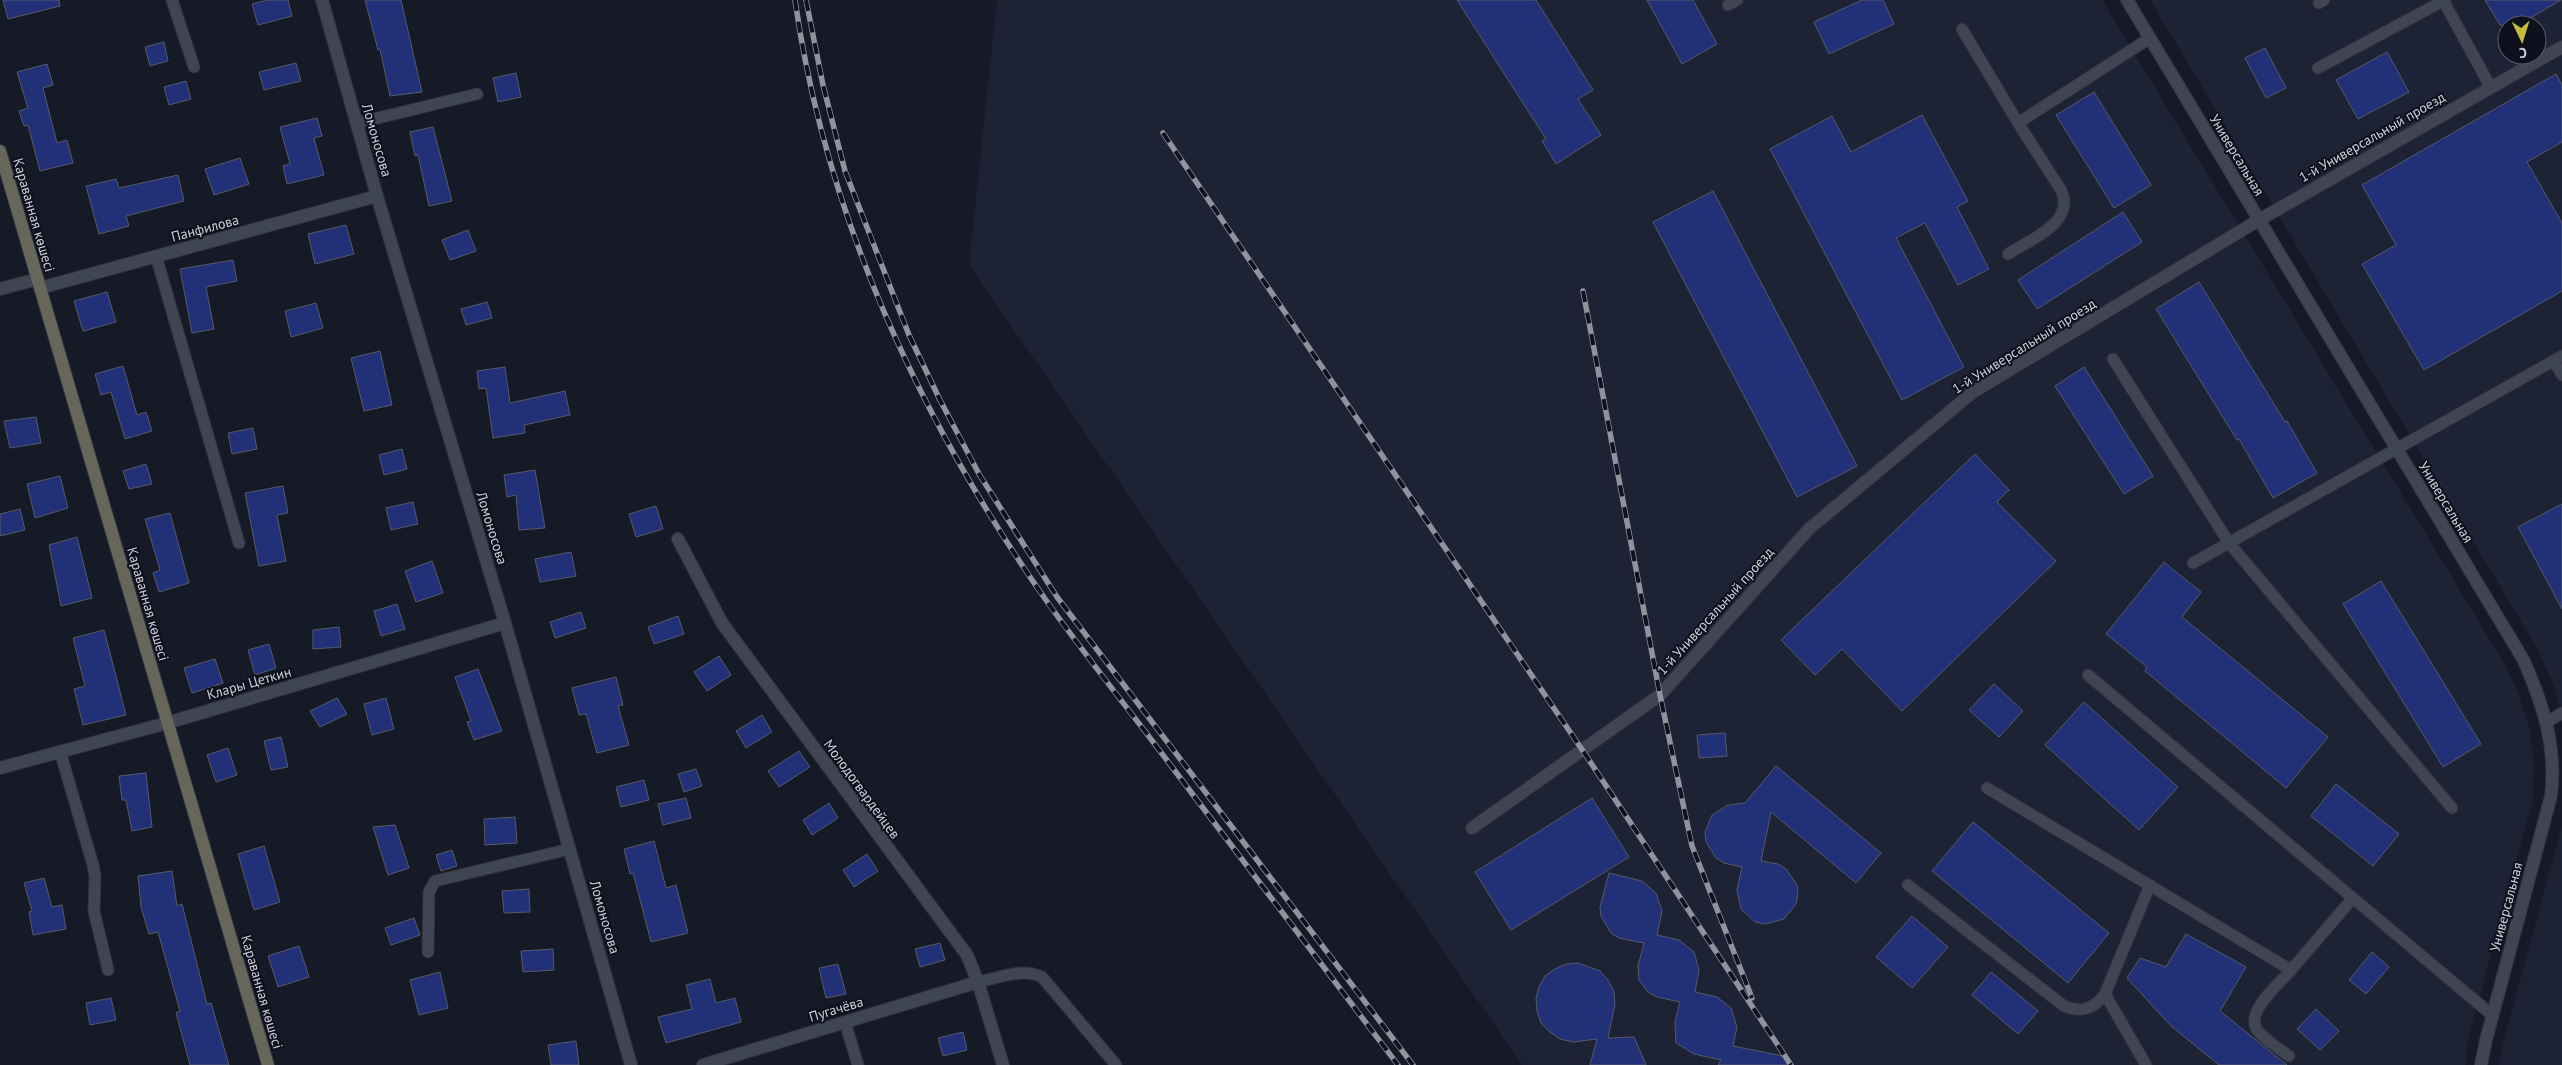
<svg xmlns="http://www.w3.org/2000/svg" width="2562" height="1065" viewBox="0 0 2562 1065" font-family="'PT Sans',sans-serif">
<style>
.built{fill:#1d2335;fill-rule:evenodd}
.building{fill:#223177;stroke:#555a69}
.lines{fill:none;stroke-linecap:round;stroke-linejoin:round}
.service-casing{stroke:#30323b;stroke-width:13}
.minor-casing{stroke:#30323b;stroke-width:14}
.tertiary-casing{stroke:#30323b;stroke-width:14}
.secondary-casing{stroke:#30323b;stroke-width:14}
.service{stroke:#404553;stroke-width:11}
.minor{stroke:#404553;stroke-width:12}
.tertiary{stroke:#404553;stroke-width:12}
.secondary{stroke:#66675a;stroke-width:12}
.rail-casing{stroke:#90939d;stroke-width:5.5}
.rail{stroke:#0e111d;stroke-width:4;stroke-dasharray:11;stroke-linecap:butt}
.labels{text-anchor:middle;stroke-width:4;stroke-linejoin:round;paint-order:stroke}
.street-label{font-size:14px;fill:#ced1d9;stroke:#0e111d}
</style>
<rect width="100%" height="100%" fill="#161a27"/>
<g class="built">
<path d="M997,0h1105l405,668 12,27 11,35 4,33 -1,36 -65,241 -3,25h-943l-553,-800z"/>
<path d="M2150,0h412v716l-9,-33 -15,-33zM2507,25h30v30h-30z"/>
<path d="M2562,826v239h-63l3,-18z"/>
</g>
<g class="building">
<path d="M3,0h56l1,6 -52,13z"/>
<path d="M267,0h21l4,16 -34,9 -6,-21z"/>
<path d="M365,0h36l21,92 -32,4 -10,-47 -2,1z"/>
<path d="M1457,0h79l57,90 -15,9 23,36 -45,29 -14,-23 4,-2z"/>
<path d="M1647,0h46l24,44 -35,20z"/>
<path d="M1862,0h21l11,24 -65,30 -15,-32z"/>
<path d="M2485,0h76l-42,25h-19z"/>
<path d="M164,42l4,19 -18,5 -5,-19z"/>
<path d="M2265,48l21,40 -20,10 -21,-40z"/>
<path d="M2387,52l22,40 -51,27 -22,-39z"/>
<path d="M296,63l5,18 -37,9 -5,-18z"/>
<path d="M47,64l6,21 -10,3 14,55 10,-3 6,23 -33,8 -12,-46 -4,1 -5,-15 9,-3 -11,-36z"/>
<path d="M516,73l5,24 -23,5 -5,-24z"/>
<path d="M2556,74l6,11v57l-35,20 35,61v68l-138,79 -62,-106 34,-19 -34,-60z"/>
<path d="M186,81l5,18 -22,6 -5,-18z"/>
<path d="M2094,92l57,93 -37,23 -58,-93z"/>
<path d="M1922,115l46,86 -11,6 32,62 -31,16 -33,-62 -29,15 68,129 -62,33 -132,-251 62,-33 19,36z"/>
<path d="M317,118l5,18 -8,2 10,37 -37,9 -4,-18 7,-2 -10,-37z"/>
<path d="M433,127l19,74 -23,5 -11,-51 -3,1 -5,-24z"/>
<path d="M240,158l9,26 -35,11 -9,-26z"/>
<path d="M178,175l6,26 -58,15 3,10 -30,8 -13,-48 30,-7 3,9z"/>
<path d="M1713,191l144,275 -60,31 -144,-275z"/>
<path d="M2123,212l19,30 -105,67 -19,-29z"/>
<path d="M346,225l8,29 -39,10 -7,-30z"/>
<path d="M468,230l8,21 -26,9 -8,-20z"/>
<path d="M233,260l4,21 -31,6 8,42 -22,4 -12,-64z"/>
<path d="M2199,282l86,140 2,-1 30,52 -44,25 -34,-59 -2,1 -81,-131z"/>
<path d="M107,292l9,30 -33,9 -9,-30z"/>
<path d="M487,302l5,16 -26,7 -5,-16z"/>
<path d="M316,303l7,25 -32,9 -6,-26z"/>
<path d="M380,351l12,54 -28,6 -13,-53z"/>
<path d="M123,366l14,49 9,-3 6,19 -27,8 -14,-47 -10,3 -6,-21z"/>
<path d="M505,367l5,36 55,-12 5,24 -46,10 1,8 -32,5 -7,-50 -7,1 -2,-18z"/>
<path d="M2084,367l69,109 -29,18 -69,-108z"/>
<path d="M36,417l5,26 -31,5 -6,-27z"/>
<path d="M253,428l4,21 -25,5 -4,-21z"/>
<path d="M402,449l5,20 -23,6 -5,-20z"/>
<path d="M1975,454l34,36 -12,12 59,59 -154,150 -60,-62 -27,26 -34,-35z"/>
<path d="M146,464l6,20 -23,5 -6,-18z"/>
<path d="M535,470l10,58 -26,2 -3,-35 -9,2 -3,-22z"/>
<path d="M60,476l8,32 -33,10 -8,-34z"/>
<path d="M283,486l5,27 -11,2 9,46 -27,5 -14,-73z"/>
<path d="M413,502l5,22 -27,6 -5,-22z"/>
<path d="M2562,504v105l-44,-82z"/>
<path d="M656,506l7,23 -27,8 -7,-23z"/>
<path d="M20,509l5,21 -25,6v-22z"/>
<path d="M170,513l19,70 -30,9 -6,-19 7,-3 -15,-51z"/>
<path d="M77,537l15,61 -31,8 -12,-61z"/>
<path d="M571,552l5,24 -36,6 -5,-23z"/>
<path d="M432,561l11,32 -27,9 -11,-31z"/>
<path d="M2164,562l37,30 -19,25 146,120 -42,51 -141,-117 2,-4 -41,-33z"/>
<path d="M2381,581l100,163 -38,23 -100,-163z"/>
<path d="M397,604l8,25 -24,7 -7,-25z"/>
<path d="M581,612l5,16 -31,10 -5,-16z"/>
<path d="M678,616l6,18 -30,10 -6,-17z"/>
<path d="M339,627l2,20 -28,2v-19z"/>
<path d="M104,630l22,85 -43,10 -9,-36 11,-3 -12,-48z"/>
<path d="M269,644l7,24 -21,7 -7,-25z"/>
<path d="M719,656l12,19 -24,16 -13,-19z"/>
<path d="M215,659l8,24 -31,10 -8,-25z"/>
<path d="M478,669l24,62 -28,9 -7,-18 4,-1 -16,-44z"/>
<path d="M616,677l7,28 -5,1 11,39 -32,8 -11,-39 -7,1 -7,-27z"/>
<path d="M1994,684l29,27 -24,26 -30,-27z"/>
<path d="M337,698l10,16 -27,13 -10,-16z"/>
<path d="M386,698l8,31 -22,6 -8,-31z"/>
<path d="M2084,702l94,85 -39,43 -94,-85z"/>
<path d="M762,715l10,17 -26,16 -10,-17z"/>
<path d="M1725,733l2,23 -28,2 -2,-23z"/>
<path d="M281,737l7,30 -17,3 -7,-29z"/>
<path d="M228,748l9,27 -21,7 -9,-27z"/>
<path d="M799,751l11,16 -31,20 -11,-16z"/>
<path d="M1776,766l105,87 -25,30 -85,-71 -10,49 17,3 8,5 11,16 1,9 -2,10 -12,15 -19,5 -10,-2 -14,-13 -4,-19 5,-23 -18,-4 -8,-5 -10,-16 -1,-10 7,-17 16,-10 17,-2z"/>
<path d="M696,769l6,17 -18,6 -6,-18z"/>
<path d="M146,773l6,54 -20,4 -6,-31h-4l-3,-24z"/>
<path d="M644,780l5,20 -28,7 -5,-20z"/>
<path d="M2336,784l63,50 -26,32 -62,-50z"/>
<path d="M686,798l5,20 -28,7 -5,-21z"/>
<path d="M1592,798l37,59 -118,73 -36,-58z"/>
<path d="M829,803l9,15 -26,17 -9,-15z"/>
<path d="M515,817l2,26 -32,2 -1,-26z"/>
<path d="M1973,822l136,111 -41,50 -136,-112z"/>
<path d="M395,825l14,43 -21,7 -15,-48z"/>
<path d="M654,841l12,47 10,-3 12,48 -37,9 -18,-69 -3,1 -6,-25z"/>
<path d="M264,846l16,56 -26,8 -16,-56z"/>
<path d="M452,850l5,16 -16,5 -5,-16z"/>
<path d="M867,854l11,17 -24,16 -11,-17z"/>
<path d="M172,871l5,35 5,-2 25,100 4,-1 18,62h-39l-14,-52 4,-2 -22,-79 -9,2 -8,-27 -3,-31z"/>
<path d="M1609,873l33,8 14,12 6,18 -5,24 22,5 15,12 5,18 -4,22 22,5 14,11 6,19 -4,19 55,11 -1,8h-69l3,-5 -27,-6 -18,-11 -1,-21 5,-20 -23,-5 -9,-5 -9,-12 -1,-14 6,-23 -25,-5 -8,-5 -10,-17 -1,-9z"/>
<path d="M44,878l8,29 10,-2 4,24 -33,6 -4,-23 3,-1 -8,-28z"/>
<path d="M529,889l1,23 -26,1 -2,-22z"/>
<path d="M1912,916l36,31 -36,41 -36,-31z"/>
<path d="M414,918l6,17 -29,10 -6,-17z"/>
<path d="M2186,934l60,33 -26,44 67,54h-68l-48,-39 -44,-48 13,-20 26,9z"/>
<path d="M940,943l5,17 -25,7 -5,-18z"/>
<path d="M299,946l10,31 -31,10 -10,-31z"/>
<path d="M553,949l1,21 -31,2 -2,-21z"/>
<path d="M2372,952l17,15 -23,27 -17,-14z"/>
<path d="M1578,963l22,8 8,9 6,12 1,12 -7,34 26,-1 12,28h-56l7,-26 -24,3 -13,-3 -10,-7 -9,-9 -4,-12 -1,-13 3,-11 6,-11 10,-7 11,-5z"/>
<path d="M838,964l8,30 -20,4 -7,-30z"/>
<path d="M440,972l8,36 -29,7 -9,-35z"/>
<path d="M1991,972l47,39 -20,23 -46,-39z"/>
<path d="M710,979l6,24 19,-5 6,24 -75,21 -8,-26 34,-8 -6,-24z"/>
<path d="M111,998l5,22 -26,5 -4,-22z"/>
<path d="M2316,1009l23,22 -19,19 -23,-21z"/>
<path d="M963,1032l4,18 -24,6 -5,-18z"/>
<path d="M576,1041l3,24h-28l-3,-20z"/>
</g>
<g class="lines">
<defs>
<g id="service">
<path d="M172,0l22,67"/>
<path d="M2443,0l47,86"/>
<path d="M2319,3l5,-3"/>
<path d="M1728,5l9,-5"/>
<path d="M1962,29l56,94"/>
<path d="M2318,68l127,-68"/>
<path d="M357,123l120,-29"/>
<path d="M2008,254c23,-15 68,-31 53,-64l-43,-67 132,-85"/>
<path d="M156,256l83,287"/>
<path d="M2113,359l116,184 223,265"/>
<path d="M2554,361l8,14"/>
<path d="M2193,563l369,-207"/>
<path d="M2088,675l404,340"/>
<path d="M2547,722l15,-9"/>
<path d="M60,751l33,114 2,11 -1,35 14,59"/>
<path d="M1987,788l304,182 62,-72"/>
<path d="M1908,885l156,121c17,7 30,3 41,-12"/>
<path d="M428,952l1,-60 6,-11 135,-32"/>
<path d="M978,982c21,-4 45,-15 64,-5l74,88"/>
<path d="M845,1022l13,43"/>
<path d="M2289,1056c-10,-8 -28,-18 -33,-28 -9,-18 24,-45 35,-58"/>
<path d="M2146,1065l-41,-71 45,-109"/>
</g>
<g id="minor">
<path d="M322,0l55,196 128,427 126,442"/>
<path d="M2127,0l396,659c20,45 34,87 28,137l-65,244 -5,25"/>
<path d="M40,288l337,-92"/>
<path d="M678,539l44,84 245,332 11,27 25,83"/>
<path d="M0,768l167,-45 338,-100"/>
<path d="M1472,828l188,-133 150,-167 163,-136 286,-172 303,-173"/>
<path d="M703,1065l275,-83"/>
</g>
<path id="tertiary" d="M0,289l38,-10"/>
<path id="secondary" d="M0,151l268,914"/>
</defs>
<use href="#service" class="service-casing"/>
<use href="#minor" class="minor-casing"/>
<use href="#tertiary" class="tertiary-casing"/>
<use href="#secondary" class="secondary-casing"/>
<use href="#service" class="service"/>
<use href="#minor" class="minor"/>
<use href="#tertiary" class="tertiary"/>
<use href="#secondary" class="secondary"/>
<defs>
<g id="rail">
<path d="M795,0c31,218 127,424 253,603 40,56 83,109 124,164 75,99 151,199 226,298"/>
<path d="M806,0l17,85 22,86 64,164 31,65 39,74 78,123 356,468"/>
<path d="M1163,133l420,618 208,314"/>
<path d="M1583,291l77,404 32,151 60,152"/>
</g>
</defs>
<use href="#rail" class="rail-casing"/>
<use href="#rail" class="rail"/>
</g>
<g class="labels">
<g class="street-label">
<text transform="translate(2372 137) rotate(-30)" y="5">1-й Универсальный проезд</text>
<text transform="translate(377 140) rotate(74)" y="5">Ломоносова</text>
<text transform="translate(2237 155) rotate(59)" y="5">Универсальная</text>
<text transform="translate(34 215) rotate(74)" y="5">Караванная көшесі</text>
<text transform="translate(205 228) rotate(-15)" y="5">Панфилова</text>
<text transform="translate(2024 346) rotate(-32)" y="5">1-й Универсальный проезд</text>
<text transform="translate(2446 502) rotate(59)" y="5">Универсальная</text>
<text transform="translate(492 528) rotate(73)" y="5">Ломоносова</text>
<text transform="translate(148 604) rotate(74)" y="5">Караванная көшесі</text>
<text transform="translate(1715 611) rotate(-48)" y="5">1-й Универсальный проезд</text>
<text transform="translate(249 683) rotate(-16)" y="5">Клары Цеткин</text>
<text transform="translate(862 789) rotate(54)" y="5">Молодогвардейцев</text>
<text transform="translate(2506 907) rotate(-75)" y="5">Универсальная</text>
<text transform="translate(605 917) rotate(74)" y="5">Ломоносова</text>
<text transform="translate(262 992) rotate(74)" y="5">Караванная көшесі</text>
<text transform="translate(836 1009) rotate(-17)" y="5">Пугачёва</text>
</g>
</g>
<g transform="translate(2522 40) rotate(176)"><circle r="24" fill="#0e111d" stroke="#5b5e68"/>
<path d="M0-4L9 19L0 12L-9 19Z" fill="#c6bc3c"/>
<text y="-8" font-size="14" font-weight="bold" text-anchor="middle" fill="#ced1d9">С</text>
</g>
</svg>
